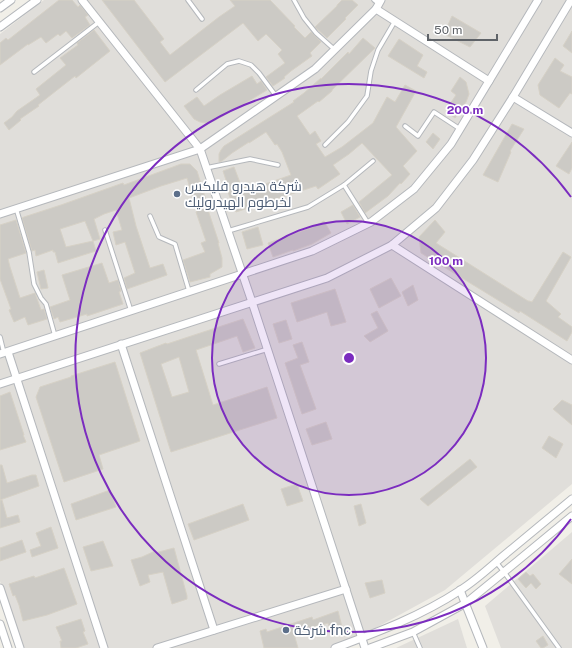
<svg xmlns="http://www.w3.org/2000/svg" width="572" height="648" viewBox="0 0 572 648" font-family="'Public Sans',Cairo,sans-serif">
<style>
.industrial{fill:#e0deda}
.building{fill:#cccac5;stroke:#d6d1c6;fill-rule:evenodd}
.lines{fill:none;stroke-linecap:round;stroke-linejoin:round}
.service-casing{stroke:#b5b8bc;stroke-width:5.5}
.minor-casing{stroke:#b5b8bc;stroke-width:9}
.service{stroke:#fff;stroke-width:3.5}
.minor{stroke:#fff;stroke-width:7}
.ring{fill:none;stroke:#7b2cbf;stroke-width:2}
.service-dot{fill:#5c6f8a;stroke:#fff;stroke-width:1.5}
.labels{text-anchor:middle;stroke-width:3.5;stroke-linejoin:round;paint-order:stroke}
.service-label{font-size:14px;fill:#4e5e75;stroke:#fff;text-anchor:start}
.centre{fill:#7b2cbf;stroke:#fff;stroke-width:2}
.ring-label{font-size:12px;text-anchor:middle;font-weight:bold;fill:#7b2cbf;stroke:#fff;stroke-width:3.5;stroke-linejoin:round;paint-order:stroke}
</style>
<rect width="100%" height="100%" fill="#f1efe8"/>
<g class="industrial">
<path d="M44,0h528v484l-127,106 -95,52 -19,6h-309l-22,-67v-547z"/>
<path d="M572,532v116h-71l-16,-42z"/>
<path d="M458,619l9,29h-71z"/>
</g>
<g class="building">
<path d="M59,0h13l6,7 2,-2 8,10 -3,2 5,8 -18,13 -6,-7 -6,5 -2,-2 -12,9 -5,-6 -13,8v-1l-28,21v-22l6,-5 2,2z"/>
<path d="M102,0h32l30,39 -4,3 10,13 49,-38 16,-11 -5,-6h40l25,26 -1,1 11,11 6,-6 10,10 -11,11 2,3 -21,15 -7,6 1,1 -12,8 -7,-9 19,-14 -7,-9 4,-4 -16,-16 -8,7 -15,-18 -78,59z"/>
<path d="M342,0h10l6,5 -13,13 1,1 -19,19 -12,-11 22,-21v-1z"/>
<path d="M452,16l29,17 -11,14 -26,-13z"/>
<path d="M94,30l16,21 -34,27 -1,-2 -37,29 1,1 -19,13 1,1 -12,10 -5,-7 8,-6 5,-6 23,-16 -4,-6 30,-24 -6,-7 18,-13 -1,-2z"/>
<path d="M572,31v22l-9,-7z"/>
<path d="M363,38l12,10 -43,42v1l-13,11 -1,-1 -21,15 13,19 5,-4 6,10 -5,3 9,13 17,-10 31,-24 14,-26 8,5 10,-17 11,6 -20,36 21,24 -14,15 7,8 -9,10 -1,-1 -12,13 -23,17 -6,-11 33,-27 -30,-32 -13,11 -16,11 7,9 -22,15 -2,-3 -80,26 -3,-9h-1l-4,-11h2l-7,-21 11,-4 8,21 8,-2 1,3 40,-14 -9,-23 -5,-8 -2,1 -9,-13 -17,11v-1l-17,11 -10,8 -3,1v-8l2,-4 3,-4 70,-44 -1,-1 11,-8 17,-15v1l27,-27 1,2z"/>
<path d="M399,39l24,16 -6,11 10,6 -3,6 -36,-22z"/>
<path d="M555,58l9,7 -4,6 12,6v17l-2,-1 -11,15 -19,-13 -2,-10z"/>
<path d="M252,76l5,8 4,-3 6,9 -23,14 -30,17 -8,2 -6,-1 -6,-3 -10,-13 13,-9 7,9 16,-11z"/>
<path d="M460,77l6,5 3,12 -3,8 -11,16 -8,-6 5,-7 -2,-1 6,-9 -5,-4z"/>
<path d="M512,124l12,5 -14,22 1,1 -13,30 -15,-7z"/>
<path d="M433,133l7,6 -7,10 -7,-7z"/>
<path d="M572,142v26l-3,6 -13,-8z"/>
<path d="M181,164h9l7,7 8,26 1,4h-1l14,42h-1l4,15v9l-12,7v3l-20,5 -7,-22 22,-8 -4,-9 5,-2 -10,-29h1l-10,-34 -26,8 -32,12 7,28 14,42 13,-4 4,11 -40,14 -3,-11 11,-5 -10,-31 -9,3 -3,-13 9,-2 -6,-20 -12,4 -10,5 6,20 -7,2 3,10 -38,12 -3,-11h-2v-2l-17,6 -1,-6 -3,1 -10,-33 2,-1 37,-12 62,-22 1,2zM85,221l8,20 -27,6 -6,-18z"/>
<path d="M353,205l7,12 -13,7 -6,-12z"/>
<path d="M16,220l10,33 -18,6 2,8 10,31 15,-5 6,17 3,-1 3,10 -19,6 -3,-8 -11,5 -5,-12 2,-1 -11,-30v-54z"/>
<path d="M435,220l10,12 -9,11 92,58h1l3,1 31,-50 8,5 -25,44 15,13 -3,3 14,10v5l-5,9 -47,-30 -1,2 -98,-60 -2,-16z"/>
<path d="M324,221l7,12 -19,11 -19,7v-1l-20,7 -5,-14 43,-15z"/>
<path d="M258,227l5,18 -16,4 -5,-17z"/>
<path d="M102,263l7,20 9,-3 3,11 -2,1 4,12 -36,12v-2l-27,8 -2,-5 -4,2 -4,-12 20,-7 -8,-25z"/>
<path d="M44,270l4,18 -7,1 -4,-17z"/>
<path d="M391,278l10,18 -22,12 -9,-19z"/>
<path d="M413,285l5,15 -10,6 -6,-14z"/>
<path d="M335,289l11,33 -15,4 -4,-14 -30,10 -6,-19z"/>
<path d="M377,311l11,20 -18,11 -6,-6 14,-8 -7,-14z"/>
<path d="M243,319l12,29 -12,4 -6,-16 -41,14 17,55 54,-18 10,31 -106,34 -31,-99 26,-10 1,1zM179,357l10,35 -17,5 -11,-33z"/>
<path d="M286,320l6,19 -13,4 -6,-19z"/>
<path d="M302,342l7,20 -9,3 16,44 -14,5 -17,-51 13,-5 -5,-13z"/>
<path d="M115,362l25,79 -41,14 4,14 -39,13 -28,-85 4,-10 31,-10v-1z"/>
<path d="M10,392l14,43h-1l3,7 -26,8v-54z"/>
<path d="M562,400l10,5v20l-19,-16z"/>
<path d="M326,422l6,17 -20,6 -6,-16z"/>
<path d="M549,436l14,8 -7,14 -14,-10z"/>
<path d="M470,459l7,8 -49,39 -8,-7z"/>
<path d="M0,465h2l5,18 25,-8h4l3,11 -39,14z"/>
<path d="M297,484l6,17 -16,5 -6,-17z"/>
<path d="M110,490l6,17 -40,13 -5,-16z"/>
<path d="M0,500h2l5,18 11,-3 2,7 -20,6z"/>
<path d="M243,504l6,16 -55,20 -6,-16z"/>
<path d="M361,504l5,19 -7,3 -5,-20z"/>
<path d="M51,527l7,21 -26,9 -2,-7 11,-4 -5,-13z"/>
<path d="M22,540l4,12 -26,9v-13z"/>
<path d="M103,541l10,25 -22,5 -8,-24z"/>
<path d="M174,548l13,48v3l-15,5 -9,-32 -15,3 2,7 -10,4 -9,-26 11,-3 13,-6v2z"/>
<path d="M572,559v25l-13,-10z"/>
<path d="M64,568l13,36 -30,11 -24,6 -4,-16 -4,-10 -2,1 -4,-12 25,-8 1,2z"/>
<path d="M526,572l4,4 3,-2 8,10 -5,5 -5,-6 -5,5 -8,-9z"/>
<path d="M382,580l3,13 -15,5 -5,-15z"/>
<path d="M338,611l4,16 -12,3 -2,-7 -34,11 4,14h-34l-4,-17 6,-2 1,3 45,-15 1,3z"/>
<path d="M81,619l4,12 -2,1 5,12 -12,4h-15l-1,-7h2l-6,-14z"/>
<path d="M543,636l5,9 -5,3h-2l-5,-7z"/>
</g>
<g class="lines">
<defs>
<g id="service">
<path d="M188,0l14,19"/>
<path d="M294,0l10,18 12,15 19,17"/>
<path d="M374,0l5,4"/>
<path d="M34,72l65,-50"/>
<path d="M196,90l31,-26 12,-3 12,4 8,8 17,23"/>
<path d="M405,126l13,10 16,-24 26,17"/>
<path d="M325,145l23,-23 19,-26 4,-25 7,-21 17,-29"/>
<path d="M206,168l44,-9 28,6"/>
<path d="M344,185l24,38"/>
<path d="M16,208l13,44 5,32 7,14 5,6 9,32"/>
<path d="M150,216l9,21 16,7 14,47"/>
<path d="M105,230l26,81"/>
<path d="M228,231l80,-24 36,-22 29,-24"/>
<path d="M0,337l4,16"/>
<path d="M219,364l49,-15"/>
<path d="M496,562l8,10 55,76"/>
<path d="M413,632l7,16"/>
</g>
<g id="minor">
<path d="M82,0l118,149 52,153 113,346"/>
<path d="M0,8l11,-8"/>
<path d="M376,9l113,72"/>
<path d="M0,27l37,-27"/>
<path d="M513,97l59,36"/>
<path d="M0,214l200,-65 115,-80 61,-60 5,-9"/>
<path d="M392,245l180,115"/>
<path d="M121,344l93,286"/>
<path d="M8,352l96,296"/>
<path d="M0,354l312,-103 59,-29 43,-33 37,-45 87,-144"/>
<path d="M0,384l327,-106 65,-33 44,-37 37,-48 40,-63 58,-97"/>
<path d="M0,588l20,60"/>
<path d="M460,590l23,58"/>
<path d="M0,624l8,24"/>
<path d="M157,648l189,-59"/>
<path d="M335,648c43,-16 86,-32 124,-57 15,-9 29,-22 43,-34 23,-19 47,-39 70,-58"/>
<path d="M370,648l43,-16 53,-29 38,-31 68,-56"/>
</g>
</defs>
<use href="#service" class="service-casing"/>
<use href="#minor" class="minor-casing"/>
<use href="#service" class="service"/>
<use href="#minor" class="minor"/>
</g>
<circle cx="349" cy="358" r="137" fill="#7b2cbf" fill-opacity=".12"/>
<g class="ring">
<circle cx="349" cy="358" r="137"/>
<path d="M571 519A274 274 0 1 1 571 197"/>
</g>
<g class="service-dot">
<circle cx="177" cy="194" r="4"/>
<circle cx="286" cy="630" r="4"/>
</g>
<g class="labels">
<g class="service-label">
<text x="185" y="191">شركة هيدرو فليكس<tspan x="185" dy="16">لخرطوم الهيدروليك</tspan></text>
<text x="294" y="635">شركة fnc</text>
</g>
</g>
<circle cx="349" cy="358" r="6" class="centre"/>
<g class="ring-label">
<text x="465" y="114">200 m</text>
<text x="446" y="265">100 m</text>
</g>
<path d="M428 34v6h69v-6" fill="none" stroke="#5f6368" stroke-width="2"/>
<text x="434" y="34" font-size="12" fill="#5f6368" stroke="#ffffff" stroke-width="3" paint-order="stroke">50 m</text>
</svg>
